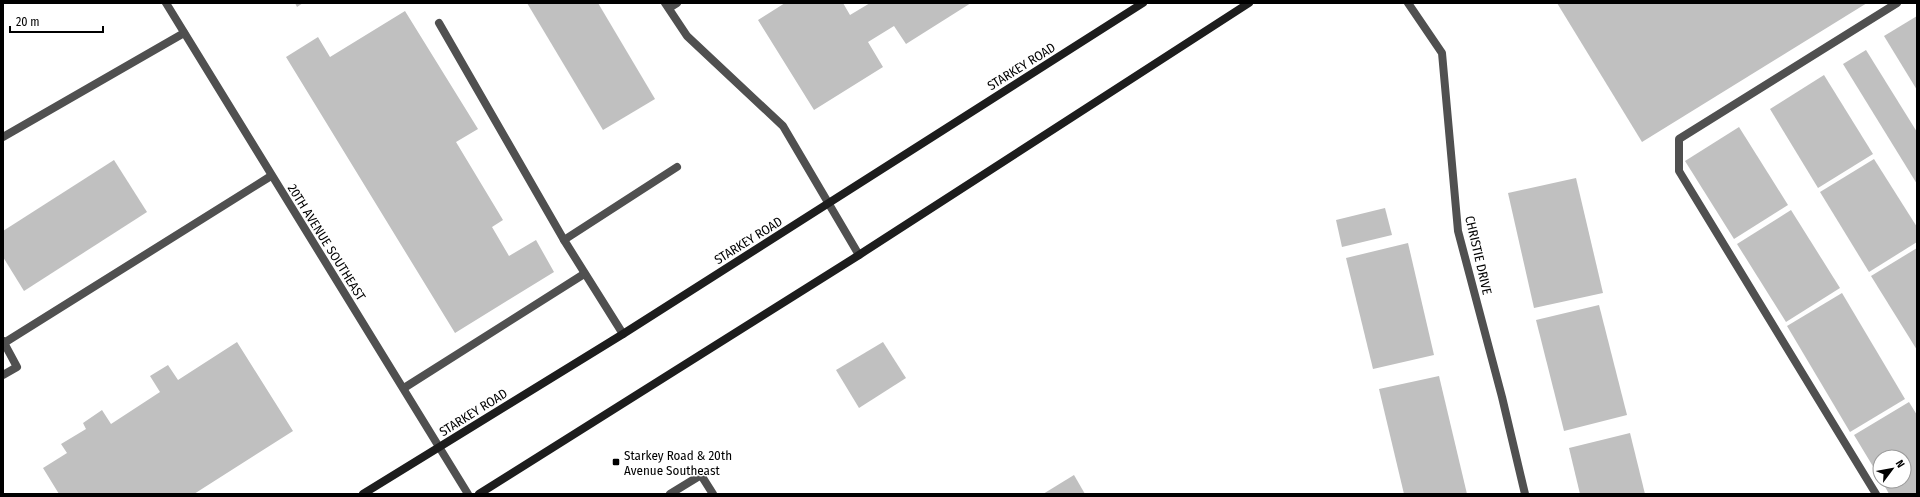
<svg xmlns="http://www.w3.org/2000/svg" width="1920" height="497" viewBox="0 0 1920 497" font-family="'Fira Sans Condensed',sans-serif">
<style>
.building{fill:#c0c0c0}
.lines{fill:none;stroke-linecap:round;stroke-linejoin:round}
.lane{stroke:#505050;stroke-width:8}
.street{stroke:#505050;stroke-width:8}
.secondary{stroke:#1d1d1d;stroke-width:8}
.poi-dot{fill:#000;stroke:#fff;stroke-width:1.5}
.labels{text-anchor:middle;stroke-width:3;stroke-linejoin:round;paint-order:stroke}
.street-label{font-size:13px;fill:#000;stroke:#fff}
.poi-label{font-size:13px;fill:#000;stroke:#fff;text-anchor:start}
</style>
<rect width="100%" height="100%" fill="#fff"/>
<g class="building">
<path d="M295,3h8l-6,4z"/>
<path d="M527,3h71l57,96 -52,31z"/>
<path d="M785,3h58l7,12 20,-12h101l-65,41 -12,-18 -26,16 15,25 -69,43 -56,-90z"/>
<path d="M1557,3h310l-225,139z"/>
<path d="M405,11l73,118 -22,13 47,78 -11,7 17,29 27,-16 18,32 -99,61 -169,-276 32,-20 12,20z"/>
<path d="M1917,16v74l-33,-54z"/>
<path d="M1866,50l51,82v52l-74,-120z"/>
<path d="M1824,75l49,79 -55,34 -48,-79z"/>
<path d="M1739,127l49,78 -54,34 -49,-78z"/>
<path d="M1874,159l43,68v15l-48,30 -49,-80z"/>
<path d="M114,160l33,52 -123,79 -21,-34v-26z"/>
<path d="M1576,178l27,115 -69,15 -26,-115z"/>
<path d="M1385,208l7,27 -50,12 -6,-27z"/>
<path d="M1791,210l49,78 -54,34 -49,-78z"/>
<path d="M1408,243l26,112 -61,14 -27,-111z"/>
<path d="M1917,248v102l-46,-74z"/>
<path d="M1842,293l63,106 -55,33 -63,-106z"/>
<path d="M1599,305l28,110 -63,16 -28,-111z"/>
<path d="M237,342l56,89 -99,63h-135l-16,-26 24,-15 -6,-9 25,-15 -3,-6 19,-13 9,14 49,-32 -10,-16 18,-11 10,15z"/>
<path d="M883,342l23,36 -47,30 -23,-38z"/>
<path d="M1439,376l28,118h-63l-25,-105z"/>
<path d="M1909,402l8,13v79h-28l-7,-13h22v-24h-24v21l-26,-43z"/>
<path d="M1630,433l15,61h-65l-11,-46z"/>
<path d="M1074,475l11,19h-42z"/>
</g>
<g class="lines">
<g class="lane">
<path d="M665,3l22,33 96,90 76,129"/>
<path d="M669,8l8,-5"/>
<path d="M439,23l125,217"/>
<path d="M3,137l181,-104"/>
<path d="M623,334l-59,-94 113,-73"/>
<path d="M3,341l14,26 -14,8"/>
<path d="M4,343l267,-167"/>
<path d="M404,388l180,-114"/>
<path d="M670,494l31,-19 12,19"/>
<path d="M1876,494l-197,-323v-32l218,-136"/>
</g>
<g class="street">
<path d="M166,3l302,491"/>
<path d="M1408,3l34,50 16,178 44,166 23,97"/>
</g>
<g class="secondary">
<path d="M363,494l260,-160 520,-331"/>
<path d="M479,494l380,-239 390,-252"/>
</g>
</g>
<rect class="poi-dot" x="612" y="458" width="8" height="8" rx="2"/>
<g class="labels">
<g class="street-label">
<text transform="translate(1021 66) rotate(-32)" y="5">STARKEY ROAD</text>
<text transform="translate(748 240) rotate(-32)" y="5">STARKEY ROAD</text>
<text transform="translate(327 242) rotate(58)" y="5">20TH AVENUE SOUTHEAST</text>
<text transform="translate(1479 255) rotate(77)" y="5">CHRISTIE DRIVE</text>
<text transform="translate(473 412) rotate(-32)" y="5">STARKEY ROAD</text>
</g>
<g class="poi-label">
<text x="624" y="460">Starkey Road &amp; 20th<tspan x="624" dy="15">Avenue Southeast</tspan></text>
</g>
</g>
<rect width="1920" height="497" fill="none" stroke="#000000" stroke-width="8"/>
<g transform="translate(1892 469) rotate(58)"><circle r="19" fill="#ffffff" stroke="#999999"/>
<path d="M0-3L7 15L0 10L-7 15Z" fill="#000000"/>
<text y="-6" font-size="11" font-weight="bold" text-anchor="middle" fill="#000000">N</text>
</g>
<path d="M10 26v6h93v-6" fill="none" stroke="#000000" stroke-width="2"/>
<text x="16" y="26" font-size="12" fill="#000000" stroke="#ffffff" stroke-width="3" paint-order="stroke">20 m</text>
</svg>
